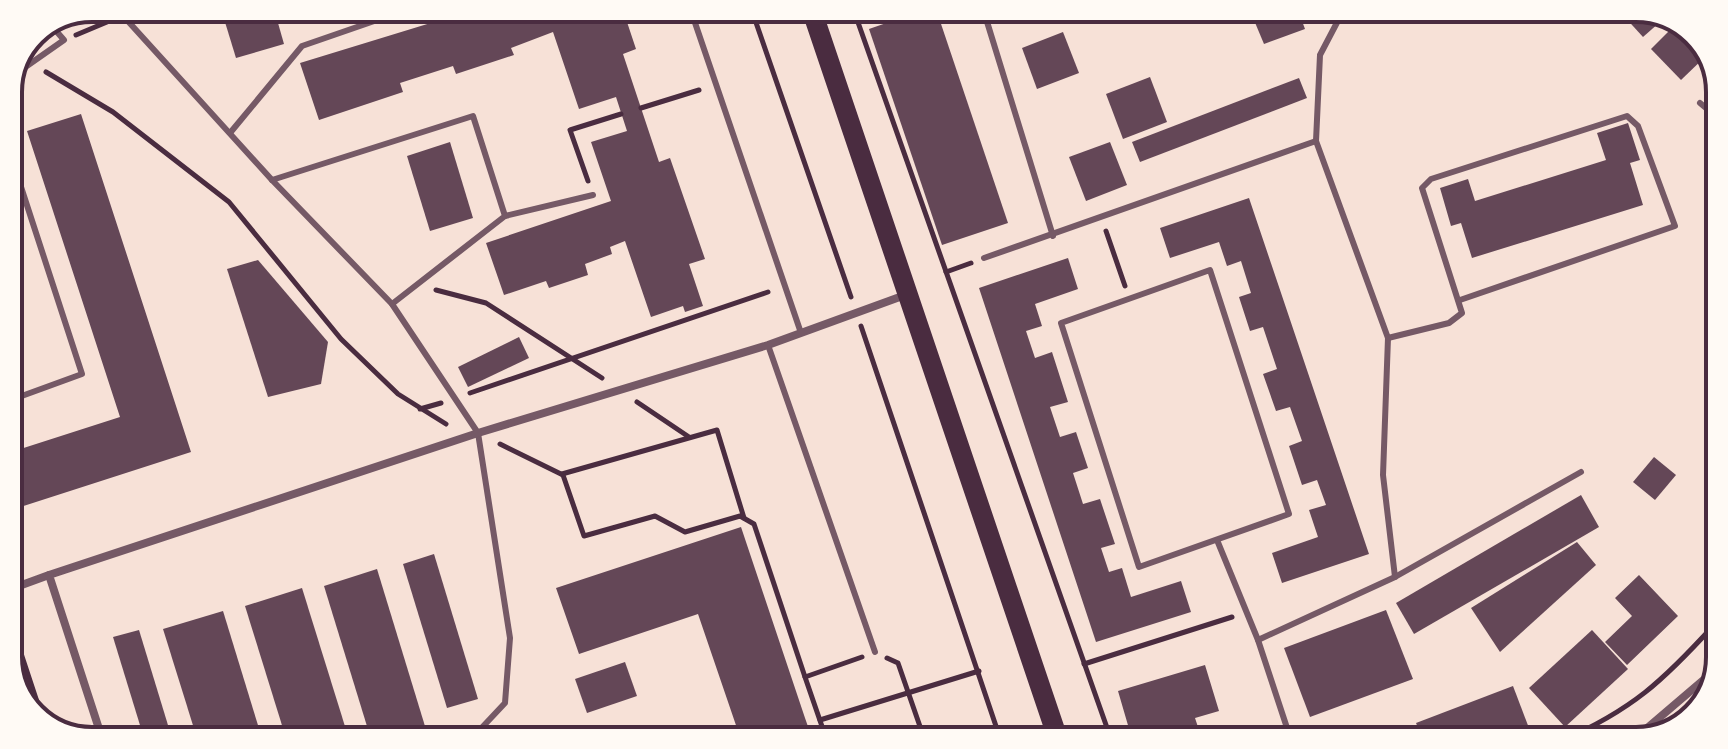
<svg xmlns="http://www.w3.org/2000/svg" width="1728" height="749" viewBox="0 0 1728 749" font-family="Montserrat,sans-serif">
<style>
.building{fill:#644757}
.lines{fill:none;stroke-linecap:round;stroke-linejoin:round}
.path{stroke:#4a2c40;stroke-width:5}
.service{stroke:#755966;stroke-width:6}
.minor{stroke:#755966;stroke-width:8}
.primary{stroke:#4a2c40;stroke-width:20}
.rim{fill:none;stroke:#4a2c40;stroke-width:4}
</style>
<rect width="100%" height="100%" fill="#f7e1d7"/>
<g class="building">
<path d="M221,9h53l10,35 -48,14z"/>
<path d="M473,10h150l13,39 -13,5 36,108 11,-4 35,101 -16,5 14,42 -18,6 -2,-6 -32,11 -26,-76 -15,6 2,7 -27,10 3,11 -39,13 -3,-7 -42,14 -18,-52 125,-42 -20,-59 36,-11 -11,-34 -37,12 -26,-77 -42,16 3,7 -58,19 -3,-8 -53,17 3,9 -84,28 -19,-57z"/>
<path d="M921,11l16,1 71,211 -66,22 -73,-216z"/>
<path d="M1251,13h48l6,16 -41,15z"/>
<path d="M1622,14l46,1 -25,22z"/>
<path d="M1678,22l25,19 5,13 -27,26 -30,-31z"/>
<path d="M1063,32l16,41 -42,16 -15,-41z"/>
<path d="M1150,77l17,45 -44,17 -17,-45z"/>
<path d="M1299,78l8,20 -167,64 -8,-20z"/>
<path d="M81,114l110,338 -183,59v-58l112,-36 -93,-286z"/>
<path d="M1628,123l12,37 -10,3 13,42 -171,53 -11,-35 -10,3 -11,-38 28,-9 7,22 131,-41 -9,-27z"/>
<path d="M450,142l23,76 -43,13 -23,-75z"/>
<path d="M1110,142l17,43 -41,16 -17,-44z"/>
<path d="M1249,198l120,356 -87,29 -10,-30 46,-16 -9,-27 17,-5 -9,-25 -15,5 -13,-39 13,-5 -12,-34 -14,4 -13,-37 14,-5 -14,-42 -13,4 -11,-34 12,-4 -10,-32 -14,5 -8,-24 -49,16 -10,-30z"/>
<path d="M1068,258l10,31 -43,15 7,22 -16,5 9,27 17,-6 16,50 -18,5 10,30 16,-5 12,36 -15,5 10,31 17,-5 15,45 -14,4 8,24 13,-4 9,29 50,-16 10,31 -95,30 -117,-354z"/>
<path d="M258,260l70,82 -7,42 -53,13 -41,-128z"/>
<path d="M519,337l10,21 -61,29 -10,-20z"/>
<path d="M1654,457l22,18 -21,25 -22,-18z"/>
<path d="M1581,495l18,32 -185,107 -18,-31z"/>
<path d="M741,527l64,191 7,20 -72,-1 -42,-123 -119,40 -23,-66z"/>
<path d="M1577,542l19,23 -96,87 -29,-44z"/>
<path d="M434,554l44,145 -31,9 -44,-144z"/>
<path d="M377,569l51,167h-58l-46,-150z"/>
<path d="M1639,575l39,41 -51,49 -22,-23 27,-26 -17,-18z"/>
<path d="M302,588l46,148 -63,-1 -40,-129z"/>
<path d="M1386,610l27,69 -103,38 -26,-69z"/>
<path d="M223,611l38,124h-65l-33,-106z"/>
<path d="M139,630l32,105h-28l-30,-98z"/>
<path d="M1592,630l36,39 -63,58 -36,-39z"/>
<path d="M625,662l12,34 -50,17 -12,-34z"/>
<path d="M1205,665l14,46 -24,7 7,21h-70l-14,-48z"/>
<path d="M1513,686l16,42 -33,12h-73l-7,-17z"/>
</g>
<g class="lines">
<g class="path">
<path d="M752,11l99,286"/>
<path d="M854,11l257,728"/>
<path d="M76,35l31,-13"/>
<path d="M46,72l67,40 116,90 112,137 57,55 48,30"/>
<path d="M641,108l58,-18"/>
<path d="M588,181l-18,-51 51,-16"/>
<path d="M1106,231l19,55"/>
<path d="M946,272l25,-9"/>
<path d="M436,290l50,13 116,75"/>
<path d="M861,326l139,412"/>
<path d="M470,393l298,-101"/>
<path d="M637,402l52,35"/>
<path d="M420,409l21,-6"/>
<path d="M500,444l63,31 21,61 71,-20 30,16 55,-16 14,8 51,153 57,-20"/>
<path d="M562,474l155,-44 27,88"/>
<path d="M8,614l35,106"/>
<path d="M887,658l11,5 26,75"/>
<path d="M1084,664l148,-47"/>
<path d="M805,677l21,61"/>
<path d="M820,720l159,-49"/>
<path d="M1561,741c71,-31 102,-60 153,-116"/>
</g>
<g class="service">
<path d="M116,8l156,172 120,124 86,129 32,205 -5,65 -31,33"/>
<path d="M691,11l110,322"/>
<path d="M984,12l69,224"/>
<path d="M1342,13l-22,42 -4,86 72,197 -5,137 12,102"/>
<path d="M14,75l50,-35 -13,-15"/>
<path d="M1700,103l19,16"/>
<path d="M230,133l72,-87 107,-37"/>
<path d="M8,147l74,227 -74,27"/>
<path d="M272,180l201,-64 32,100 -113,88"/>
<path d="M505,216l88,-21"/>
<path d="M984,258l332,-117"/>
<path d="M1210,270l79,244 -150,53 -78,-244z"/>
<path d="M1388,338l61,-15 13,-10 -40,-125 9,-9 196,-63 11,10 37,100 -215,74"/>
<path d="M768,345l107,307"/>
<path d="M1217,540l41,100 33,100"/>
<path d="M1258,640l137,-63 186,-105"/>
</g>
<g class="minor">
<path d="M8,590l41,-15"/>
<path d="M101,735l-52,-160 429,-142 290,-88 140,-51"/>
<path d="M1632,741l82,-70"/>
</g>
<path class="primary" d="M812,11l246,728"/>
</g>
<path d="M0 0H1728V749H0ZM92 22H1636A70 70 0 0 1 1706 92V657A70 70 0 0 1 1636 727H92A70 70 0 0 1 22 657V92A70 70 0 0 1 92 22Z" fill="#fffaf5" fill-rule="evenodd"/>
<path class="rim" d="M92 22H1636A70 70 0 0 1 1706 92V657A70 70 0 0 1 1636 727H92A70 70 0 0 1 22 657V92A70 70 0 0 1 92 22Z"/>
</svg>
